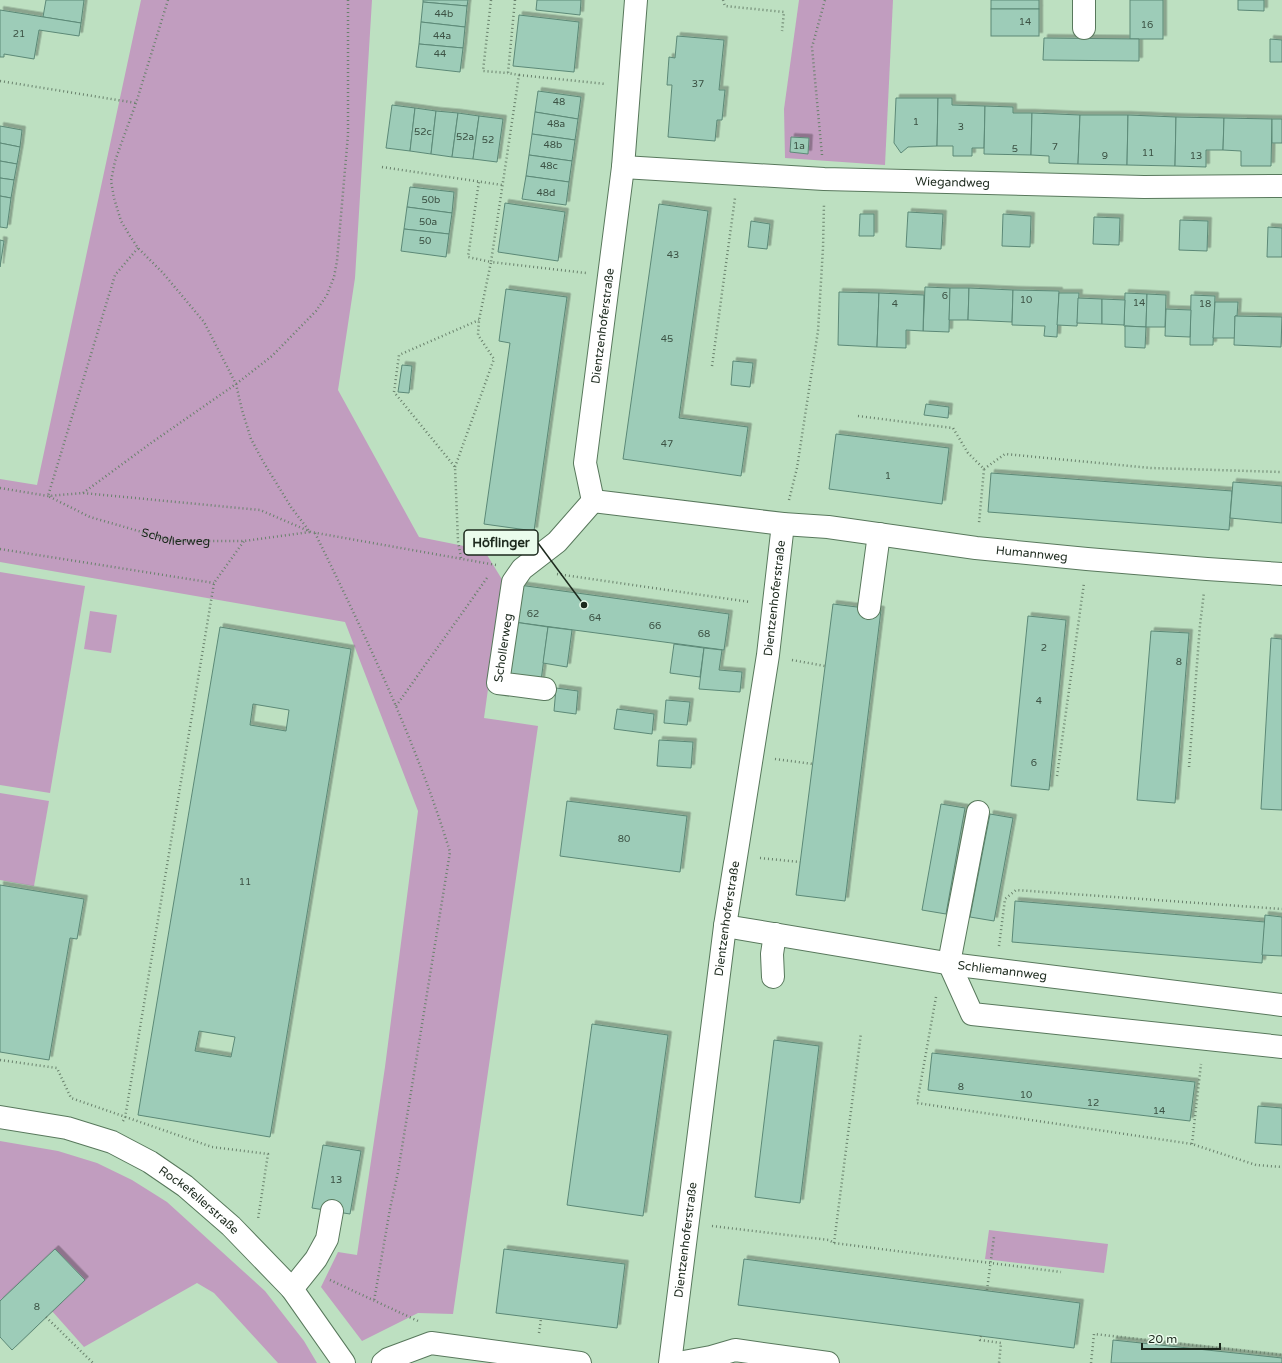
<svg xmlns="http://www.w3.org/2000/svg" width="1282" height="1363" viewBox="0 0 1282 1363" font-family="'Varela Round',sans-serif">
<style>
.green{fill:#c19dbf}
.building{fill:#9dccb8;stroke:#5c8977;fill-rule:evenodd;filter:url(#shadow)}
.lines{fill:none;stroke-linecap:round;stroke-linejoin:round}
.minor-casing{stroke:#58785c;stroke-width:24}
.path{stroke:#69816c;stroke-width:2.5;stroke-dasharray:1 3;stroke-linecap:butt}
.minor{stroke:#fff;stroke-width:22}
.labels{text-anchor:middle;stroke-width:3;stroke-linejoin:round;paint-order:stroke}
.number-label{font-size:10px;fill:#3c5244}
.street-label{font-size:12px;fill:#1c291d;stroke:#eafcec}
.leader{fill:none;stroke:#1c291d;stroke-width:1.5}
.callout-dot{fill:#1c291d;stroke:#eafcec;stroke-width:1.5}
.callout{fill:#eafcec;stroke:#1c291d;stroke-width:1.5}
.callout-label{font-size:13px;text-anchor:middle;font-weight:bold;fill:#1c291d}
</style>
<defs>
<filter id="shadow"><feDropShadow dx="3.5" dy="-3.5" stdDeviation="0" flood-color="#0004"/></filter>
</defs>
<rect width="100%" height="100%" fill="#bde0c1"/>
<g class="green">
<path d="M141,0h231l-17,278 -17,112 81,147 65,13 19,31 -19,137 54,8 -85,588 -35,-1 -56,28 -41,-54 17,-35 19,3 28,-188 33,-256 -73,-189 -345,-60v-83l37,6z"/>
<path d="M799,0h94l-8,165 -100,-7 -1,-49z"/>
<path d="M0,572l85,14 -35,207 -50,-8z"/>
<path d="M90,611l27,4 -6,38 -27,-4z"/>
<path d="M0,793l49,8 -15,85 -34,-6z"/>
<path d="M0,1141l58,10 39,12 35,17 35,22 98,89 39,50 13,22h-39l-64,-70 -17,-10 -113,64 -32,-36 33,-31 -30,-31 -55,52z"/>
<path d="M989,1230l119,14 -4,29 -119,-14z"/>
</g>
<g class="building">
<path d="M46,0h38l-3,23 -38,-6z"/>
<path d="M423,0h45l-1,6 -44,-4z"/>
<path d="M537,0h44l-1,15 -44,-5z"/>
<rect x="991" y="0" width="48" height="9"/>
<rect x="1130" y="0" width="33" height="39"/>
<path d="M1238,0h26v11l-26,-1z"/>
<path d="M423,2l44,4 -2,21 -44,-5z"/>
<rect x="991" y="9" width="48" height="27"/>
<path d="M0,10l81,13 -2,13 -40,-6 -5,29 -30,-5v3h-4z"/>
<path d="M519,15l60,7 -5,50 -61,-6z"/>
<path d="M421,22l44,5 -2,21 -44,-4z"/>
<path d="M677,36l47,4 -5,50h6l-3,30h-5l-2,21 -47,-4 4,-52h-5l2,-28 6,1z"/>
<path d="M1044,38l95,1v22l-96,-1z"/>
<path d="M1270,39l12,1v22h-12z"/>
<path d="M419,44l44,4 -3,24 -44,-5z"/>
<path d="M538,91l43,6 -3,22 -43,-7z"/>
<path d="M896,98h42l-1,48 -29,1 -7,6 -7,-10z"/>
<path d="M938,98h14v7l33,1 -1,42h-12v8h-19v-10h-16z"/>
<path d="M392,105l23,3 -5,43 -24,-3z"/>
<path d="M985,106l28,1v6h19l-1,42 -47,-1z"/>
<path d="M415,108l21,3 -5,43 -21,-3z"/>
<path d="M436,111l22,2 -6,44 -21,-3z"/>
<path d="M535,112l43,7 -3,21 -43,-6z"/>
<path d="M458,113l21,3 -6,43 -21,-2z"/>
<path d="M1032,113l48,2 -2,49 -29,-1v-7l-18,-1z"/>
<path d="M1080,115h48l-1,50 -49,-1z"/>
<path d="M1128,115l48,2 -1,49 -48,-1z"/>
<path d="M479,116l24,3 -6,43 -24,-3z"/>
<path d="M1176,117l48,1 -1,32h-17v17l-31,-1z"/>
<path d="M1224,118l48,1 -1,47h-30v-15l-18,-1z"/>
<rect x="1272" y="119" width="10" height="24"/>
<path d="M0,126l22,4 -2,17 -20,-4z"/>
<path d="M532,134l43,6 -3,21 -43,-6z"/>
<path d="M791,137l18,1 -1,16 -18,-2z"/>
<path d="M0,143l20,4 -3,17 -17,-3z"/>
<path d="M529,155l43,6 -3,21 -43,-6z"/>
<path d="M0,161l17,3 -3,16 -14,-2z"/>
<path d="M526,176l43,6 -3,23 -44,-6z"/>
<path d="M0,178l14,2 -3,18 -11,-2z"/>
<path d="M410,187l44,5 -2,21 -45,-6z"/>
<path d="M0,196l11,2 -4,30 -7,-1z"/>
<path d="M505,203l60,9 -7,49 -60,-9z"/>
<path d="M659,204l49,7 -29,207 69,9 -7,49 -118,-17z"/>
<path d="M407,207l45,6 -3,21 -45,-5z"/>
<path d="M908,212l35,2 -2,35 -35,-2z"/>
<path d="M860,214h14v22h-15z"/>
<path d="M1003,214l28,2 -1,31 -28,-1z"/>
<path d="M1094,217l26,1 -1,27 -26,-1z"/>
<path d="M1180,220l28,1 -1,30 -28,-1z"/>
<path d="M751,221l19,3 -3,25 -19,-2z"/>
<path d="M1268,227l14,1v29h-15z"/>
<path d="M404,229l45,5 -3,23 -45,-6z"/>
<path d="M0,240l4,1 -4,26z"/>
<path d="M925,287l25,1 -1,44 -26,-1z"/>
<path d="M950,288h19l-1,32h-19z"/>
<path d="M969,288l44,2 -1,32 -44,-2z"/>
<path d="M506,289l61,8 -33,234 -50,-7 26,-181 -11,-2z"/>
<path d="M1013,290l46,1 -2,46 -13,-1 1,-10 -33,-1z"/>
<path d="M839,292l40,1 -2,54 -39,-2z"/>
<path d="M879,293l45,2 -1,36 -17,-1v18l-29,-1z"/>
<path d="M1059,293h20l-2,33 -20,-1z"/>
<path d="M1125,293l22,1 -1,33 -22,-1z"/>
<path d="M1147,294l19,1 -1,32h-19z"/>
<path d="M1191,295l24,1 -2,49h-23z"/>
<path d="M1078,298l24,1v25l-25,-1z"/>
<path d="M1102,299l23,1 -1,25 -22,-1z"/>
<path d="M1215,302h23l-1,14h-2v22h-22z"/>
<path d="M1166,309l25,1 -1,27 -25,-1z"/>
<path d="M1235,316l47,1 -1,30 -47,-2z"/>
<path d="M1125,326l21,1 -1,21 -20,-1z"/>
<path d="M733,361l20,2 -3,24 -19,-2z"/>
<path d="M402,365l10,1 -3,27 -11,-1z"/>
<path d="M926,404l23,3 -1,11 -24,-3z"/>
<path d="M836,434l113,14 -7,56 -113,-15z"/>
<path d="M991,473l241,18 -3,39 -241,-18z"/>
<path d="M1233,482l49,4v37l-52,-5z"/>
<path d="M519,585l210,29 -5,36 -210,-28z"/>
<path d="M833,604l48,6 -36,291 -49,-6z"/>
<path d="M1028,616l38,4 -17,170 -38,-4z"/>
<path d="M514,622l34,5 -7,54 -34,-5z"/>
<path d="M220,627l131,22 -81,488 -132,-22zM253,704l36,6 -3,21 -36,-6zM199,1031l36,6 -4,20 -36,-6z"/>
<path d="M548,627l24,3 -5,37 -24,-4z"/>
<path d="M1151,631l38,2 -14,170 -38,-3z"/>
<path d="M1271,638l11,1v171l-21,-1z"/>
<path d="M674,644l30,4 -4,29 -30,-4z"/>
<path d="M704,648l18,2 -3,20 23,2 -2,20 -41,-3z"/>
<path d="M556,688l22,3 -2,23 -22,-3z"/>
<path d="M666,700l24,2 -3,23 -23,-2z"/>
<path d="M617,709l37,5 -2,20 -38,-5z"/>
<path d="M659,740l34,2 -2,26 -34,-2z"/>
<path d="M567,801l120,15 -7,56 -120,-16z"/>
<path d="M941,804l24,4 -19,106 -24,-4z"/>
<path d="M990,814l23,4 -19,103 -24,-4z"/>
<path d="M0,885l84,14 -7,40 -7,-1 -21,122 -49,-8z"/>
<path d="M1015,901l250,21 -3,41 -250,-21z"/>
<path d="M1265,915l17,2v39l-20,-1z"/>
<path d="M592,1024l76,11 -25,181 -76,-11z"/>
<path d="M774,1040l45,6 -19,157 -45,-6z"/>
<path d="M932,1053l263,29 -5,39 -262,-31z"/>
<path d="M1258,1106l24,2v37l-27,-2z"/>
<path d="M323,1145l38,6 -11,63 -38,-6z"/>
<path d="M55,1249l30,31 -73,70 -12,-13v-36z"/>
<path d="M504,1249l121,15 -8,64 -121,-15z"/>
<path d="M744,1259l336,44 -6,45 -336,-43z"/>
<path d="M1113,1340l169,18v5h-171z"/>
</g>
<g class="lines">
<defs>
<g id="minor">
<path d="M1084,28v-28"/>
<path id="s2" d="M623,167l201,12 320,8 138,-1"/>
<path id="s3" d="M593,501l190,23 45,3 148,21 111,11 120,10 75,5"/>
<path id="s4" d="M593,501l-8,-38 38,-296 13,-167"/>
<path d="M869,608l10,-74"/>
<path id="s5" d="M545,689l-47,-6 15,-101 9,-13 35,-27 36,-41"/>
<path d="M978,812l-29,151 23,51 310,33"/>
<path id="s6" d="M725,926l233,39 324,40"/>
<path d="M773,977l-1,-23 3,-20"/>
<path id="s7" d="M0,1117l67,11 45,14 38,20 35,24 46,40 61,63 52,74"/>
<path d="M292,1289l24,-30 11,-20 5,-28"/>
<path d="M383,1363l5,-4 43,-16 149,20"/>
<path id="s8" d="M670,1363l55,-437 43,-271 15,-131"/>
<path d="M678,1363l33,-6 24,-7 93,13"/>
</g>
</defs>
<use href="#minor" class="minor-casing"/>
<g class="path">
<path d="M168,0l-32,103 -21,58 -4,20 3,17 7,23 9,15 8,12 25,25 41,49 32,62 6,26 9,29 13,24 27,44 19,25"/>
<path d="M491,0l-8,71 25,2"/>
<path d="M515,0l-7,73 11,2 -28,187 95,11"/>
<path d="M723,0l2,6 59,6 -2,19"/>
<path d="M519,75l87,9"/>
<path d="M0,81l136,22"/>
<path d="M822,155l-10,-108 13,-47"/>
<path d="M382,167l120,18"/>
<path id="s1" d="M138,248l-23,27 -67,221 42,21 83,24h71l66,-9"/>
<path d="M712,366l23,-168"/>
<path d="M858,416l95,12 15,25 16,16 -5,54"/>
<path d="M455,467l39,-108 -16,-24 1,-15 12,-58 -23,-5 11,-76"/>
<path d="M984,469l21,-15 146,14 131,4"/>
<path d="M0,488l48,8 35,-3 177,17 51,22 185,33"/>
<path d="M83,493l68,-50 85,-59 36,-28 44,-45 11,-16 7,-18 3,-16 11,-126v-135"/>
<path d="M789,500l8,-32 21,-137 5,-83 1,-44"/>
<path d="M315,533c51,104 101,208 135,319l-52,320 -8,37 -16,92"/>
<path d="M0,549l214,34"/>
<path d="M461,558l-3,-17 -3,-74 -61,-75 5,-37 80,-35"/>
<path d="M557,574l193,28"/>
<path d="M792,660l33,6"/>
<path d="M396,706l91,-128"/>
<path d="M775,759l38,5"/>
<path d="M1189,767l11,-142 4,-33"/>
<path d="M1057,776l27,-193"/>
<path d="M760,858l40,4"/>
<path d="M999,946l6,-47 11,-9 266,19"/>
<path d="M936,997l-19,106 275,41 64,21 26,2"/>
<path d="M0,1060l57,8 14,30 141,49 56,7 -10,65"/>
<path d="M123,1121l2,-3 89,-535 30,-42"/>
<path d="M1192,1144l9,-80"/>
<path d="M712,1226l117,14 5,3 227,29"/>
<path d="M834,1243l27,-210"/>
<path d="M330,1280l88,41"/>
<path d="M987,1290l7,-53"/>
<path d="M46,1317l47,46"/>
<path d="M539,1333l2,-14"/>
<path d="M981,1336l-1,4 21,3 -2,20"/>
<path d="M1091,1363l3,-29 188,21"/>
</g>
<use href="#minor" class="minor"/>
</g>
<g class="labels">
<g class="number-label">
<text x="444" y="17">44b</text>
<text x="1025" y="25">14</text>
<text x="1147" y="28">16</text>
<text x="19" y="37">21</text>
<text x="442" y="39">44a</text>
<text x="440" y="57">44</text>
<text x="698" y="87">37</text>
<text x="559" y="105">48</text>
<text x="916" y="125">1</text>
<text x="556" y="127">48a</text>
<text x="961" y="130">3</text>
<text x="423" y="135">52c</text>
<text x="465" y="140">52a</text>
<text x="488" y="143">52</text>
<text x="553" y="148">48b</text>
<text x="799" y="149">1a</text>
<text x="1055" y="150">7</text>
<text x="1015" y="152">5</text>
<text x="1148" y="156">11</text>
<text x="1105" y="159">9</text>
<text x="1196" y="159">13</text>
<text x="549" y="169">48c</text>
<text x="546" y="196">48d</text>
<text x="431" y="203">50b</text>
<text x="428" y="225">50a</text>
<text x="425" y="244">50</text>
<text x="673" y="258">43</text>
<text x="945" y="299">6</text>
<text x="1026" y="303">10</text>
<text x="1139" y="306">14</text>
<text x="895" y="307">4</text>
<text x="1205" y="307">18</text>
<text x="667" y="342">45</text>
<text x="667" y="447">47</text>
<text x="888" y="479">1</text>
<text x="533" y="617">62</text>
<text x="595" y="621">64</text>
<text x="655" y="629">66</text>
<text x="704" y="637">68</text>
<text x="1044" y="651">2</text>
<text x="1179" y="665">8</text>
<text x="1039" y="704">4</text>
<text x="1034" y="766">6</text>
<text x="624" y="842">80</text>
<text x="245" y="885">11</text>
<text x="961" y="1090">8</text>
<text x="1026" y="1098">10</text>
<text x="1093" y="1106">12</text>
<text x="1159" y="1114">14</text>
<text x="336" y="1183">13</text>
<text x="37" y="1310">8</text>
</g>
<g class="street-label">
<text dy="4" stroke="none"><textPath href="#s2" startOffset="330">Wiegandweg</textPath></text>
<text dy="4" stroke="none"><textPath href="#s4" startOffset="177">Dientzenhoferstraße</textPath></text>
<text dy="4" stroke="none"><textPath href="#s1" startOffset="402">Schollerweg</textPath></text>
<text dy="4" stroke="none"><textPath href="#s3" startOffset="442">Humannweg</textPath></text>
<text dy="4" stroke="none"><textPath href="#s8" startOffset="772">Dientzenhoferstraße</textPath></text>
<text dy="4" stroke="none"><textPath href="#s5" startOffset="83">Schollerweg</textPath></text>
<text dy="4" stroke="none"><textPath href="#s8" startOffset="448">Dientzenhoferstraße</textPath></text>
<text dy="4" stroke="none"><textPath href="#s6" startOffset="281">Schliemannweg</textPath></text>
<text dy="4" stroke="none"><textPath href="#s7" startOffset="220">Rockefellerstraße</textPath></text>
<text dy="4" stroke="none"><textPath href="#s8" startOffset="124">Dientzenhoferstraße</textPath></text>
</g>
</g>
<path class="leader" d="M584 605L538 543"/>
<circle class="callout-dot" cx="584" cy="605" r="4"/>
<rect class="callout" x="464" y="530" width="74" height="25" rx="4"/>
<g class="callout-label">
<text x="501" y="547">Höflinger</text>
</g>
<path d="M1142 1343v6h78v-6" fill="none" stroke="#1c291d" stroke-width="2"/>
<text x="1148" y="1343" font-size="12" fill="#1c291d" stroke="#eafcec" stroke-width="3" paint-order="stroke">20 m</text>
</svg>
